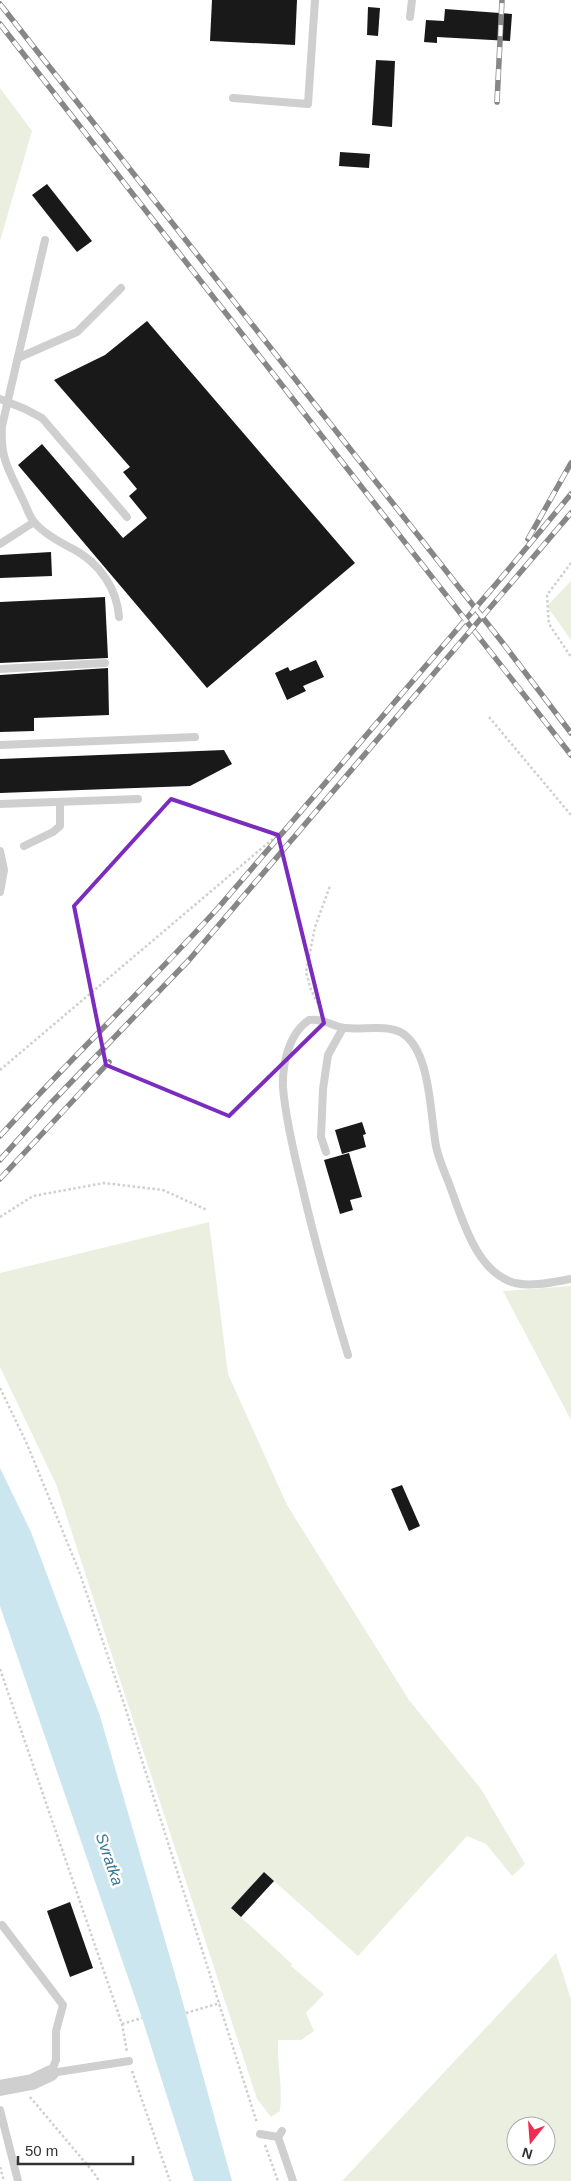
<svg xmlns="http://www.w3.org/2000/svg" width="571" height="2181" viewBox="0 0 571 2181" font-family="Arial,sans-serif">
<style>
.green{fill:#eaefe0;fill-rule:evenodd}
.water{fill:#cce6f0}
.building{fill:#191919}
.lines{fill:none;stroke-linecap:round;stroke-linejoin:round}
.path{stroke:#cfcfcf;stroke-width:2.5;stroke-dasharray:2.5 2.5;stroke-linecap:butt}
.service{stroke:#cfcfcf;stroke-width:8}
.minor{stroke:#cfcfcf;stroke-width:16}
.rail-casing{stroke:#878787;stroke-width:5.5}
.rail{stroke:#fff;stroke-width:4;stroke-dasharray:11;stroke-linecap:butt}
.marked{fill:none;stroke:#7b2cbf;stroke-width:4;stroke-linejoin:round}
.labels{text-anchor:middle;stroke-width:5;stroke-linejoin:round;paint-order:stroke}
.water-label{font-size:16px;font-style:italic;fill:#377a95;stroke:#fff}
</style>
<rect width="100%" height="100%" fill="#fff"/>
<g class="green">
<path d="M0,88l32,43 -32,110z"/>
<path d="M571,581v59l-24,-34z"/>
<path d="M209,1222l19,152 59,131 122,195 72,89 44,75 -13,12 -26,-32 -19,-8 -109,120 -94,-84 -33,36 61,56 -1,2 33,28 -18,19 8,18 -13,9h-23c-1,24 5,47 2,71l-9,6 -14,-18 -201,-615 -56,-117v-94z"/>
<path d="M571,1286v134l-68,-129z"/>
<path d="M556,1953l15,46v182h-229zM516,2126h30v30h-30z"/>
</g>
<path class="water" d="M0,1468l31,64 69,184 78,269 54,196h-38l-52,-163 -142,-412z"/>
<g class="building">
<path d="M212,0h85l-2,45 -85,-4z"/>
<path d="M368,7l12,1 -2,28 -11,-1z"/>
<path d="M445,9l67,5 -2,27 -73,-4v6l-13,-1 2,-22 18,1z"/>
<path d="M376,60l19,1 -3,66 -20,-2z"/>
<path d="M340,152l30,2 -1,14 -30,-2z"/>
<path d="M47,184l45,57 -15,11 -45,-57z"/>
<path d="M147,321l208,242 -148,125 -189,-223 24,-21 81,94 24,-20 -18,-22 8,-7 -14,-17 7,-5 -76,-87 51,-25z"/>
<path d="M51,552l1,24 -52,2v-23z"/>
<path d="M105,597l3,61 -108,5v-61z"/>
<path d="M316,660l8,17 -21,9 3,5 -19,9 -12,-27 13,-6 2,4z"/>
<path d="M108,668l1,47 -75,3v13l-34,1v-57z"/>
<path d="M224,750l8,14 -42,22 -190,7v-34z"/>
<path d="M362,1122l4,12 -3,1 3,12 -24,7 -7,-24z"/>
<path d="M349,1153l13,44 -12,3 3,10 -13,4 -16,-54z"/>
<path d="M402,1485l18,41 -11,5 -18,-42z"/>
<path d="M264,1872l10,9 -33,36 -10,-9z"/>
<path d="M70,1902l23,66 -23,9 -23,-66z"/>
</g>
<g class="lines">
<g class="path">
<path d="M571,563l-24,32 2,29 22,33"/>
<path d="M489,717l82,98"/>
<path d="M320,1008l-9,-18 -5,-18 9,-45 15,-41"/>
<path d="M0,1070l281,-238"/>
<path d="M0,1217l33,-21 71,-13 59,7 44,20"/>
<path d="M0,1388l27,56 52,127 46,136 132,416"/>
<path d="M0,1669l122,355 5,28"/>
<path d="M186,2013l34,-10"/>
<path d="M122,2024l20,-6"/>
<path d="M132,2071l38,110"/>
<path d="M30,2097l64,76 5,8"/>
<path d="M265,2145l13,36"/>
<path d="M0,2167l4,14"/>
</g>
<g class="service">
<path d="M410,17l2,-17"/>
<path d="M233,98l75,6 7,-104"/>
<path d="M45,240l-43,186c-2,33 7,44 20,72 4,7 7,18 12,24 10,12 27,21 41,28 25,14 42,39 44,67"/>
<path d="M18,358l59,-26 44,-44"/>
<path d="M0,399l25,10 17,9 85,99"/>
<path d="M0,544l34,-22"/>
<path d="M0,669l105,-6"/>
<path d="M0,745l195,-8"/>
<path d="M0,804l138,-5"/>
<path d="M24,846l29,-14 7,-6v-24"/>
<path d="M0,851l4,19 -4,22"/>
<path d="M326,1152l-5,-15 2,-48 5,-34 15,-27"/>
<path d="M348,1355c-17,-56 -33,-112 -46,-169 -8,-32 -16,-65 -19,-98 -1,-24 6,-55 26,-68 16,-2 23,7 37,8 17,2 40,-4 56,5 29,18 28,82 34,113 3,15 10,29 15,43 12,32 26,84 64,94 17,4 38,-1 56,-4"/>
<path d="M2,1925l61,80 -7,26v29l-5,13"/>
<path d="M51,2073l78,-12"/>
<path d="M0,2110l18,71"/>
<path d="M282,2131l-4,6 15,44"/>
<path d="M260,2134l18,3"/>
</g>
<path class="minor" d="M0,2088l32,-6 19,-9"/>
<defs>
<g id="rail">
<path d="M0,4l502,638 69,91"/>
<path d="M0,24l571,731"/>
<path d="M497,102l5,-102"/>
<path d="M528,539l43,-76"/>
<path d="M0,1136c71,-78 147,-150 218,-228l290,-338 63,-76"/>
<path d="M0,1160l50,-56 139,-144 382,-447"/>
<path d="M0,1179l109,-117"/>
</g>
</defs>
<use href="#rail" class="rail-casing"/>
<use href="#rail" class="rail"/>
</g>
<path class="marked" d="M171,799l107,36 46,188 -95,93 -123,-51 -32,-159z"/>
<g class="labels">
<g class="water-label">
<text transform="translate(110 1859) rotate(71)" y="6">Svratka</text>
</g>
</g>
<g transform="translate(531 2141) rotate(197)"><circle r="24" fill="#ffffff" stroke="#adadad"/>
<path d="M0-4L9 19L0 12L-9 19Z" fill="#f22c50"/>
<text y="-8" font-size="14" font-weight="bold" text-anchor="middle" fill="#323232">N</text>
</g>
<path d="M18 2156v8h115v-8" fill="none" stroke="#323232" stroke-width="2.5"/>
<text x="25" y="2156" font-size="15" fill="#323232" stroke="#ffffff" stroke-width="4" paint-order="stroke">50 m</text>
</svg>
